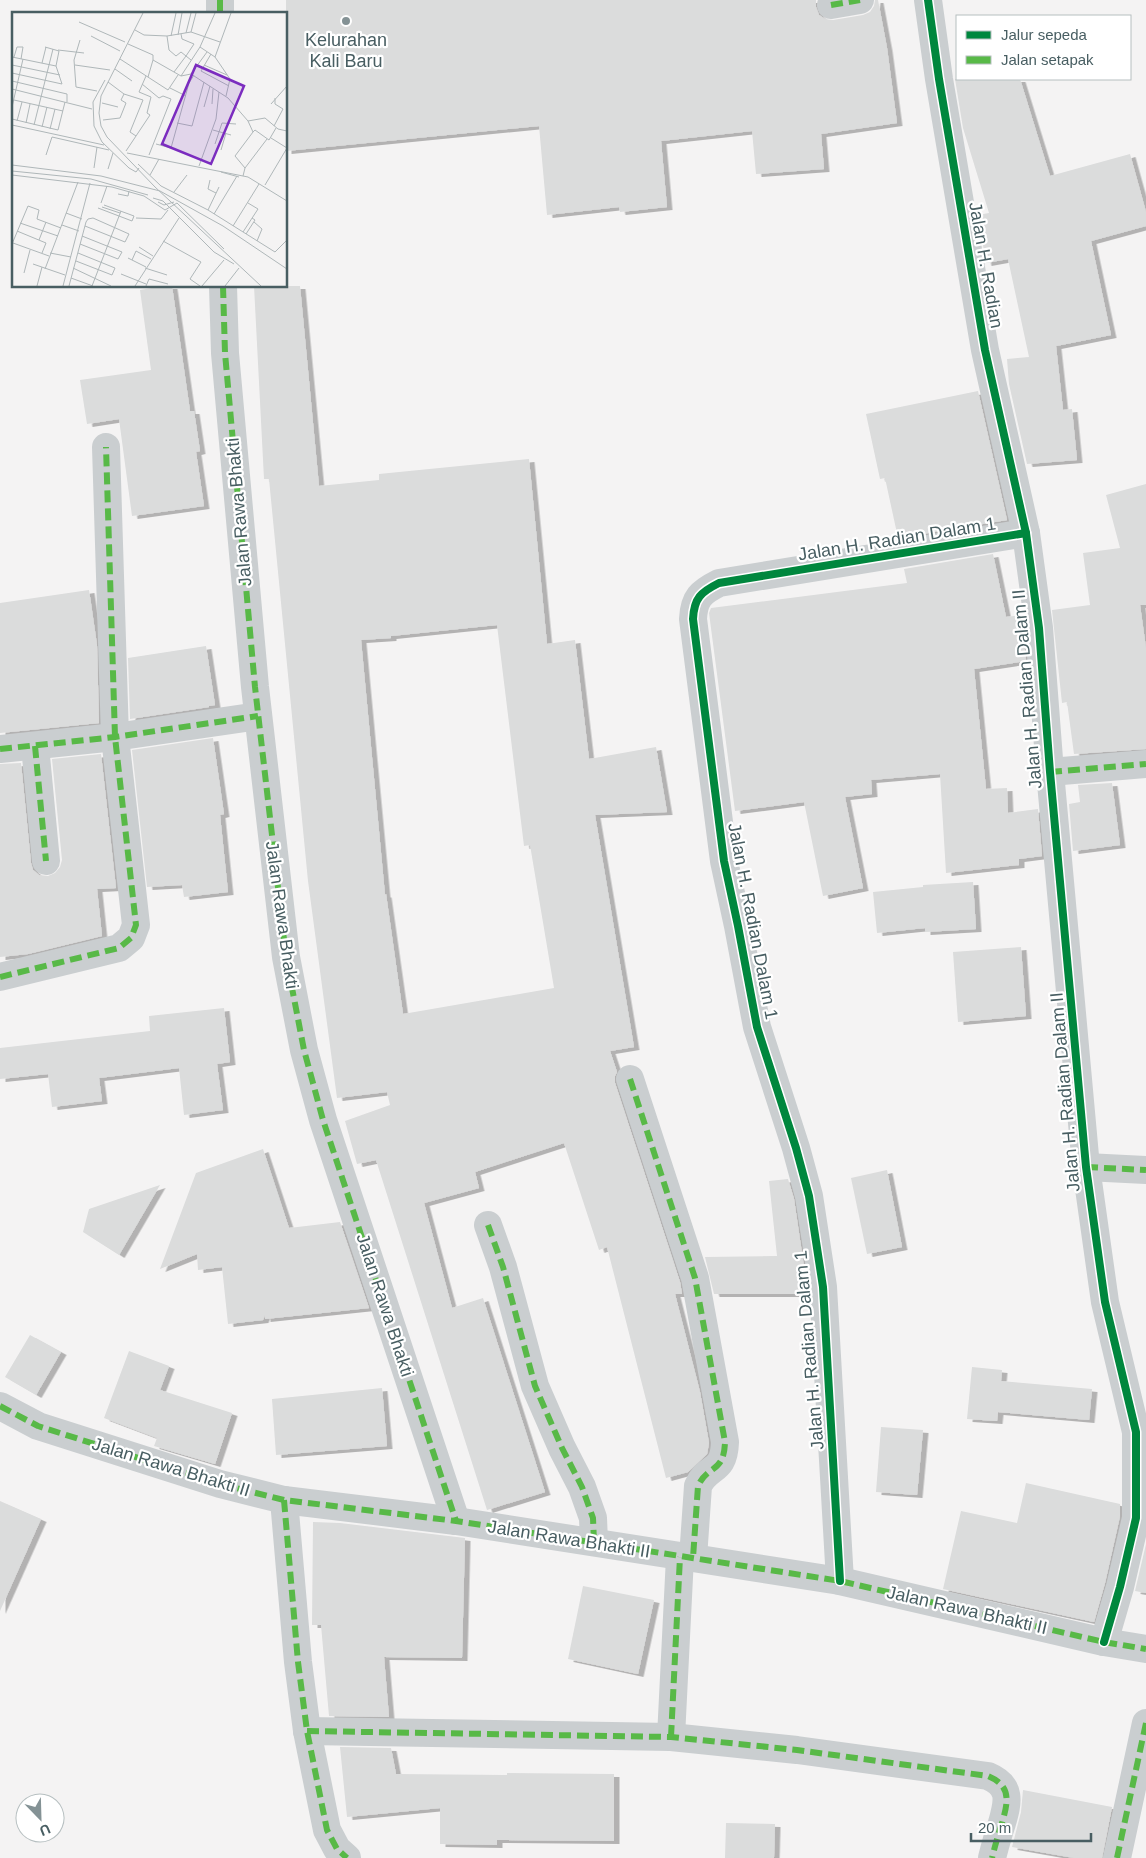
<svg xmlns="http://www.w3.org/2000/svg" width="1146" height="1858" viewBox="0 0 1146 1858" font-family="Helvetica,sans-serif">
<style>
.building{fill:#dbdcdc;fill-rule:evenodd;filter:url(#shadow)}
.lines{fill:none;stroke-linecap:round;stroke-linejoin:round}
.minor{stroke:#caced0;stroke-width:28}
.quiet{stroke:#58b947;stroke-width:6;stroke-dasharray:12 6;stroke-linecap:butt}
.cycleway-casing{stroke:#fff;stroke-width:11}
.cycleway{stroke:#00873e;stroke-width:8}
.poi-dot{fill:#849295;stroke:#fff;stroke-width:2}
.labels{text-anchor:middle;stroke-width:4.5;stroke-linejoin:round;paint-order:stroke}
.poi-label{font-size:18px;fill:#485e62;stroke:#fff}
.street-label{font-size:18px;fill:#485e62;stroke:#fff}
.inset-road{fill:none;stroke:#afb7b9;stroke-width:1}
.view{fill:#7b2cbf;fill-opacity:0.15;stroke:#7b2cbf;stroke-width:2.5}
.inset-edge{fill:none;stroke:#485e62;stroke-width:2.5}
</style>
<defs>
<filter id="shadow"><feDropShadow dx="5.5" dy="3" stdDeviation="0" flood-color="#0004"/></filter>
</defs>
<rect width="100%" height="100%" fill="#f4f3f3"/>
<g class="building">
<path d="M286,0h530v7l3,8 6,4 8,1 30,-5 7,-3 4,-6 1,-6h3l9,48 10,75 -76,11 3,35 -68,5 -4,-43 -91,10 6,66 -47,5 -1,-5 -72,8 -8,-89 -253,25z"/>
<path d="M955,79h65l30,97 80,-22 16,58v14l-55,15 20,94 -55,11 7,64 9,-1 5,51 -50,4 -18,-80 -2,-25 22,-2 -21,-98 -22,4 -8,-48 11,-2 -26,-85z"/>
<path d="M164,286h8l18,125h4l6,40 -4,1 8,54 -72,10 -13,-97 -32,5 -7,-44 71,-10 -11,-80z"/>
<path d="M254,286h46l19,200 60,-6v-6l150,-15 18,185 28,-4 14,119 67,-12 11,65 -72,3 39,232 -24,4 7,21 -2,4v7l65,199 2,12h-7l25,98 9,51 -2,11 -19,18 -22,6 -59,-231 -8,3 -35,-107 -89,29 4,16 -55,15 28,105 31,-10 62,194 -58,18 -111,-350 -19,4 -12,-43 45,-16 -3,-13 -50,6 -29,-217 -39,-402h-5zM497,625l27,221 6,-1 24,143 -151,26 -17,-120 -1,1 -24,-255 30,-2v-2z"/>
<path d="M978,391l29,129 -109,18 -13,-60 -5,1 -14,-65z"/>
<path d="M1146,484v121h-6l6,43v101l-72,5 -7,-52 -5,1 -10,-93 38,-5 -7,-52 37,-5 -14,-53z"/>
<path d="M993,554l13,63 15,-2 5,46 -52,8 12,120 21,-1 1,25 30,-4 4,47 -23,3v6l-73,8 -6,-99 -69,6 1,14 -27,3 18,91 -40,8 -19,-94 -69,9 -26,-198 2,-5 196,-25 -3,-14z"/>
<path d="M89,590l8,55 2,78 -99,10v-130z"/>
<path d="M206,646l9,59 -6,1v1l-79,12 -2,-61z"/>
<path d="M213,738l11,76 -4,1 8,77 -44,5 -2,-12 -35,2 -15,-137z"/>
<path d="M101,754l15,134 -19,1 5,47 -74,18 -28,3v-193l21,-1 10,100 2,7 6,5 9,1 7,-3 5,-6 2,-7 -10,-101z"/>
<path d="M1112,783l8,62 -47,6 -4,-47 11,-2 -2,-17z"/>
<path d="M973,882l3,47 -51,3v-4l-48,5 -4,-41 50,-5v-2z"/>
<path d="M1021,947l5,69 -68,6 -5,-70z"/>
<path d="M224,1008l6,54 -13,2 6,46 -39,5 -5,-47 -80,10 3,23 -50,6 -4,-33 -48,5v-31l150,-17 -1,-15z"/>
<path d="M263,1149l26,79 51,-6 29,86 -104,11v-4l-2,5 -35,4 -6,-57 -24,3 -1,-16 -37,15 36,-96z"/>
<path d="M887,1170l15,77 -35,7 -16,-76z"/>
<path d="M788,1179l6,20 14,95h-94l-9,-37 72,-1 -8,-75z"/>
<path d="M160,1185l-41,70 -36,-23 6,-23z"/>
<path d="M30,1335l31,17 -25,43 -31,-18z"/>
<path d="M129,1351l40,15 -9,24 72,23 -17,51 -61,-18 3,-8 -53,-20z"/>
<path d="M972,1367l30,3 -1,11 91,8 -3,31 -91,-8 -1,9 -30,-2z"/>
<path d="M382,1388l5,58 -111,9 -4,-56z"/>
<path d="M881,1427l42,3 -6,65 -41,-3z"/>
<path d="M1026,1483l94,21v12l-15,67 -11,39 -151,-33 18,-78 56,12z"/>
<path d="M0,1501l41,18 -41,92z"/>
<path d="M313,1522l27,1 125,15 -3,120 -78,-1 5,60 -60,-1 -8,-91h-9z"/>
<path d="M1146,1544v49l-11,-2z"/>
<path d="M583,1586l71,14 -16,74 -70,-15z"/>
<path d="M340,1747l51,1 5,26 111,1v-2l107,1v67l-117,-1v5l-57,-1v-36l-93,9z"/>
<path d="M1023,1790l89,17 -10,51h-28l-62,-11 9,-35z"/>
<path d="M726,1823l49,1 -1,34h-49z"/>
</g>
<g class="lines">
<g class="minor">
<path d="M220,0v14"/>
<path d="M928,0l11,79 46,271 41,183 13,95 11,144 36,395 19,135 31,130v86l-16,69 -16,55"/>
<path d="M831,5l29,-5"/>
<path d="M223,286l2,67 30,334 31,270 18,93 19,70 133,401"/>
<path d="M35,746l11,115"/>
<path d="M0,749l115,-12 143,-21"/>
<path d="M1050,772l96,-8"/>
<path d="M0,977l119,-29 12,-10 5,-13 -21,-188 -9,-290"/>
<path d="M630,1079l65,199 30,164c-1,32 -17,22 -27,44l-5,72"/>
<path d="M1086,1167l60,3"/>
<path d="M488,1225l15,42 32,119 27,62 20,39 11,31 1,24"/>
<path d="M0,1406l38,20 182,58 64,16 172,21 384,60 264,61 42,7"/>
<path d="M284,1500l14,162 9,69 20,99 10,19 10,9"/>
<path d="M840,1581l-17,-294 -14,-91 -13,-48 -39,-121 -19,-101 -14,-65 -31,-242c1,-21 8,-27 26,-36l307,-50"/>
<path d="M307,1731l364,6 126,13 191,26c24,10 20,26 14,47 -4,12 -7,23 -10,35"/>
<path d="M671,1737l9,-180"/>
<path d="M1117,1858l29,-135"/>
</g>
<g class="quiet">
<path d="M220,0v14"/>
<path d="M831,5l29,-5"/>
<path d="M223,286l2,67 30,334 31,270 18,93 19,70 133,401"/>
<path d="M35,746l11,115"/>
<path d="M0,749l115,-12 143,-21"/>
<path d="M1050,772l96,-8"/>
<path d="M0,977l119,-29 12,-10 5,-13 -21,-188 -9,-290"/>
<path d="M630,1079l65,199 30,164c-1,32 -17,22 -27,44l-5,72"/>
<path d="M1086,1167l60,3"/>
<path d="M488,1225l15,42 32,119 27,62 20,39 11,31 1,24"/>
<path d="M0,1406l38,20 182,58 64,16 172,21 384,60 264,61 42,7"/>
<path d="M284,1500l14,162 9,69 20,99 10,19 10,9"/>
<path d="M307,1731l364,6 126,13 191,26c24,10 20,26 14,47 -4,12 -7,23 -10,35"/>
<path d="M671,1737l9,-180"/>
<path d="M1117,1858l29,-135"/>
</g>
<defs>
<g id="cycleway">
<path d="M928,0l11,79 46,271 41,183 13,95 11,144 36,395 19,135 31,130v86l-16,69 -16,55"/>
<path d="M840,1581l-17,-294 -14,-91 -13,-48 -39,-121 -19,-101 -14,-65 -31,-242c1,-21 8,-27 26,-36l307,-50"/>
</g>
</defs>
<use href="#cycleway" class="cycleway-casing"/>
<use href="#cycleway" class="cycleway"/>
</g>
<circle class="poi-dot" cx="346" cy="21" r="5"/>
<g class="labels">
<g class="poi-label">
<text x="346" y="46">Kelurahan<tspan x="346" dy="21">Kali Baru</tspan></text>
</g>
<g class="street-label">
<text transform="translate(986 265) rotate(80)" y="6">Jalan H. Radian</text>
<text transform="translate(239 512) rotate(-95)" y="6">Jalan Rawa Bhakti</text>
<text transform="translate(897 539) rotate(-9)" y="6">Jalan H. Radian Dalam 1</text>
<text transform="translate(1027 689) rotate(-95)" y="6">Jalan H. Radian Dalam II</text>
<text transform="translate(282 915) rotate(82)" y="6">Jalan Rawa Bhakti</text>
<text transform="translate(753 921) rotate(79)" y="6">Jalan H. Radian Dalam 1</text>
<text transform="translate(1065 1092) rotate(-95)" y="6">Jalan H. Radian Dalam II</text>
<text transform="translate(385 1305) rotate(72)" y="6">Jalan Rawa Bhakti</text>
<text transform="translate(809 1350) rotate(-95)" y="6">Jalan H. Radian Dalam 1</text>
<text transform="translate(171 1467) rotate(17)" y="6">Jalan Rawa Bhakti II</text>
<text transform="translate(569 1539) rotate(9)" y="6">Jalan Rawa Bhakti II</text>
<text transform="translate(967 1610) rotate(13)" y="6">Jalan Rawa Bhakti II</text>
</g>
</g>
<g transform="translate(12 12)">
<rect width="275" height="275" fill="#f4f3f3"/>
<path class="inset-road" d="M131,1l-42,83 -2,17 2,13 6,11 48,50 106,99M67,10l46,20M123,18l9,5 23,1 24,-4 29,10M179,20l5,-19M174,21l5,-20M169,22l1,5 12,5 -8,12 5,4M166,23l4,-22M79,24l29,15M155,24l2,14 7,6 5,-4 5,4 -12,16M159,24l5,-23M68,28l-6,20 2,27 21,4M116,32l25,11v5l28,16 10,-2 16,-22M33,35l14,4 -3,15M188,35l15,10 15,22 -4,17M46,38l26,3M199,42l-10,17 28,15M0,45l44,9M2,45l3,-10h6l-2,12M203,45l16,-44M108,47l48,31 10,-15M30,51l4,-16M0,53l48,10M63,53l35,5M192,53l23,10M103,57l17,12M0,61l50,11 -6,-18M179,62l37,24 20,23 5,11 -18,24 10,12 -2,8M134,64l-7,16 12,5 -4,16 3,2M169,64l19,-29 15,-34M136,65l5,-17M93,68l-12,22 1,24 8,16 27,26 7,4 3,-4M0,69l55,13v8M96,70l16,12M130,72l17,14 4,-2 8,3 -22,56M158,76l16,8M0,77l80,20M2,88l49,11M90,91l16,4M200,92l1,-15M259,92l16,-18M0,95l11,-48M192,95l6,-21M0,107l46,11 7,-28M91,108l17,-2 6,-15 -5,-3 3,-6 19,6 -13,32 6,4M5,109l5,-19M236,109l17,-3 13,11 9,2M14,111l4,-19M165,111l15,3 12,-44M0,113l92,20M22,113l19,-76M262,114l9,-17 -8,-5v-6M30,115l5,-20M38,117l5,-20M201,118l18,5M241,120l2,-2 14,10 7,-12M40,125l57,13M259,126l16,10M144,132l15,4 18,-65 5,-8M203,132l7,-21 14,1M209,138l5,-17M114,139l24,-36M115,141l121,24 39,24M34,143l6,-18M126,152l23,22 47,24 67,42 12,-12M0,153l89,11 59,15 63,35 64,43M187,154l17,-47 3,-27M82,156l3,-21M233,156l22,-29M96,157l5,-16M0,159l79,8 57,16M209,160l18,5M0,163l100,12 32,9 21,14 12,-7M138,163l9,-16M198,168l-2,9 8,4M253,173l22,-37M162,180l13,-17M106,182l10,2 1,-5M141,186l10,3 51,51 20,12M146,190l6,3 10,-3M89,191l6,-17M165,191l47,46M90,195l18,6M86,196l34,13 2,-5 -30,-11M196,198l11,-23M54,201l16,6M202,202l23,-38M124,206l25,1 7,-9M242,210l8,7 -5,12M8,211l38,13M50,213l17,6M221,214l26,-42M5,219l29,12 -4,10M231,220l15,-23 -10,-6M234,222l9,-14 -3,-2M27,228l7,-18M151,229l38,21 -11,17 10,7M1,231l36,13M0,232l16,-38 11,4 -2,9 24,9M68,232l38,15 4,-7 -40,-16M127,235l14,9M38,241l21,4M116,246l18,9M120,248l4,-9 15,8M64,249l36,14 3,-7 -37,-15M21,252l32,11M61,256l38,18M133,256l22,7M33,257l33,-87M12,261l6,-23M109,262l25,10M59,266l22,8M25,274l5,-19M51,274l27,-103M57,274l17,-64 2,-3 5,-1 36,16 -4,8 -40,-16M80,274l29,-75M123,274l44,-68M134,274l3,-7 19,5M190,274l22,-26M213,274l14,-18"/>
<path class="view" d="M184,53l48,21 -33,78 -49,-20z"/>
<rect width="275" height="275" class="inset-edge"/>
</g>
<rect x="956" y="15" width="175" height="65" fill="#ffffff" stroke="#b6bfc0"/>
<rect x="966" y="31" width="25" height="8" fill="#00873e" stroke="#b6bfc0"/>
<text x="1001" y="40" font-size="15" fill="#485e62">Jalur sepeda</text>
<rect x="966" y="56" width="25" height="8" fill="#58b947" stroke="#b6bfc0"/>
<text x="1001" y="65" font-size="15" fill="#485e62">Jalan setapak</text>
<g transform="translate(40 1818) rotate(157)"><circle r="24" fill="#ffffff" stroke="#b6bfc0"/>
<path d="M0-4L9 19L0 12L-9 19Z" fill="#849295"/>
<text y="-8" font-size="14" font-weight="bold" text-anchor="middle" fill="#485e62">U</text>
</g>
<path d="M971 1833v8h120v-8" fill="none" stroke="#485e62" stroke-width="2.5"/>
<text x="978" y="1833" font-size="15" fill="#485e62" stroke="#ffffff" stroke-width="4" paint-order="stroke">20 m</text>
</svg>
